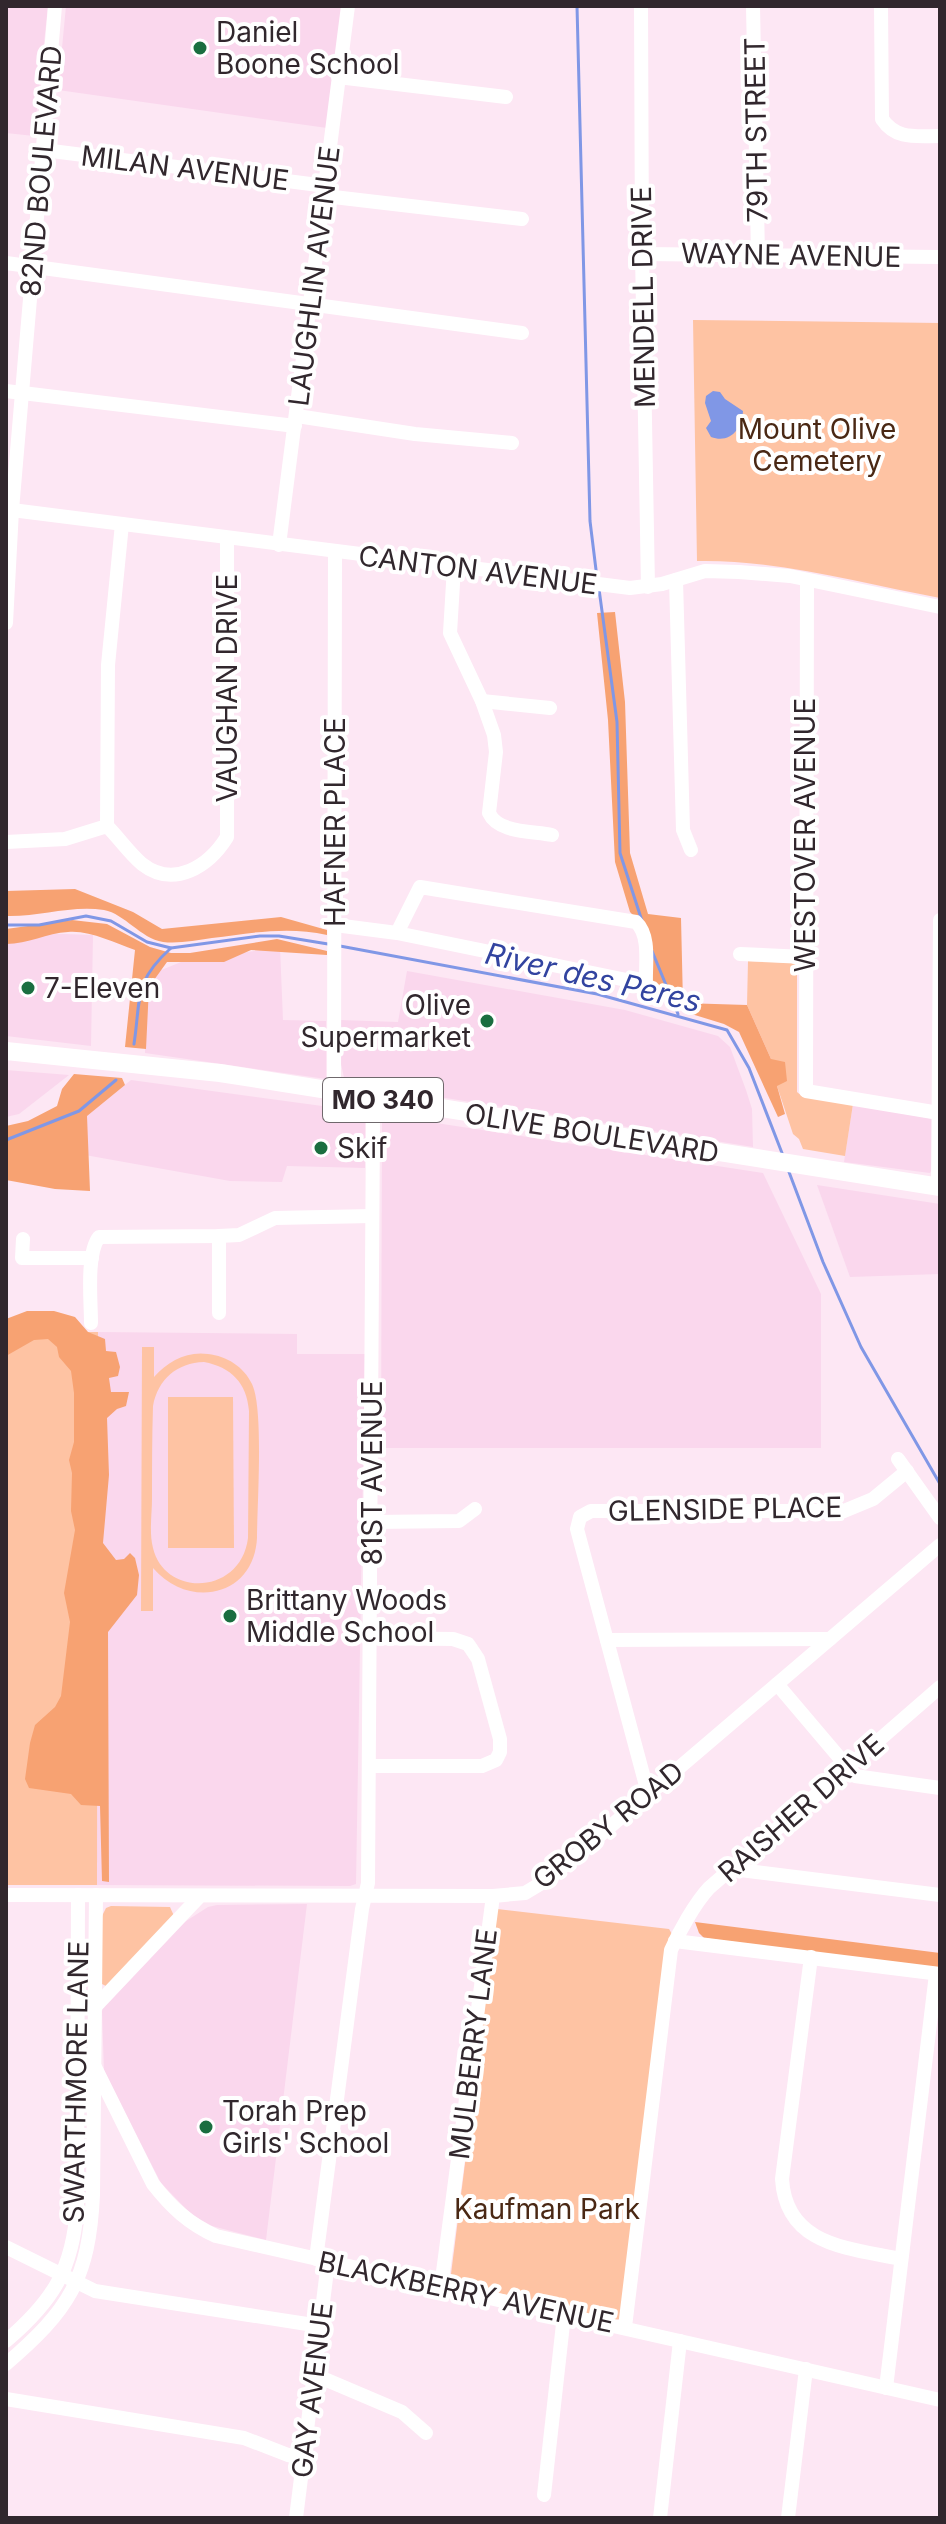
<svg xmlns="http://www.w3.org/2000/svg" width="946" height="2524" viewBox="0 0 946 2524" font-family="Inter,sans-serif">
<style>
.built{fill:#fad7ed}
.green{fill:#fec3a3;fill-rule:evenodd}
.forest{fill:#f7a272}
.water{fill:#8097e6}
.lines{fill:none;stroke-linecap:round;stroke-linejoin:round}
.stream{stroke:#8097e6;stroke-width:3}
.minor{stroke:#fff;stroke-width:14}
.major{stroke:#fff;stroke-width:18}
.poi-dot{fill:#1a6e40;stroke:#fff;stroke-width:3}
.labels{text-anchor:middle;stroke-width:8;stroke-linejoin:round;paint-order:stroke}
.shield{fill:#fff;stroke:#6f686c;stroke-width:2}
.shield-label{font-size:26px;font-weight:bold;fill:#31272d}
.poi-label{font-size:28px;fill:#31272d;stroke:#fff;text-anchor:start}
.street-label{font-size:28px;fill:#31272d;stroke:#fff}
.park-label{font-size:28px;fill:#4a2814;stroke:#fff}
.water-label{font-size:30px;font-style:italic;fill:#3244a0;stroke:#fff}
</style>
<rect width="100%" height="100%" fill="#fde7f4"/>
<g class="built">
<path d="M6,6h42l-14,130 -28,-3z"/>
<path d="M66,6h276l-15,122 -269,-38z"/>
<path d="M6,932l87,3 -2,111 -85,-10z"/>
<path d="M280,947l3,73 43,1v58l-181,-26 2,-66 12,-16 22,-9z"/>
<path d="M407,971l218,39 93,26 12,11 16,43 6,19 1,38 -408,-65 -4,-18 -1,-44 58,2z"/>
<path d="M6,1070l63,5 -50,39 -13,3z"/>
<path d="M131,1080l228,31 6,9v48l-78,-2 -5,16 -52,-1 -145,-26 1,-39z"/>
<path d="M853,1104l80,15v48l-3,6 -86,-11z"/>
<path d="M390,1116l373,57 58,121v154h-440l1,-325 2,-5z"/>
<path d="M817,1185l123,19v70l-90,3z"/>
<path d="M98,1332l199,2v20h68l-9,530 -6,2 -253,-1z"/>
<path d="M307,1904l-41,336 -54,-14 -20,-11 -31,-32 -57,-111 -2,-60 1,-6 80,-83 25,-16 9,-2z"/>
</g>
<g class="green">
<path d="M693,320l247,3v275c-76,-14 -166,-39 -243,-37z"/>
<path d="M748,961l49,2v129l6,5 50,7 -8,52 -42,-7 -4,-10 -6,-5 -16,-48 -6,-27 -24,-54z"/>
<path d="M6,1332h92l-1,553h-91z"/>
<path d="M142,1347h12v30c14,-16 33,-26 54,-23 19,2 36,13 44,30 12,25 5,121 5,154 -3,59 -68,72 -104,30v43h-12zM204,1362c27,5 43,21 45,49l-1,127c-7,57 -83,60 -95,10 -4,-15 -1,-34 -1,-49 0,-31 0,-62 1,-93 5,-27 24,-43 51,-44z"/>
<path d="M168,1397h65l1,151h-66z"/>
<path d="M111,1906l59,1 4,9 -68,70 -4,-2v-68l4,-8z"/>
<path d="M497,1909l172,20 3,5 -52,385 -5,1 -165,-38z"/>
</g>
<g class="forest">
<path d="M615,612l10,90 5,151 18,61 33,4 2,85 64,2 24,54 14,3 2,19 -10,5 8,28 -7,3 -39,-85 -15,-8 -39,-12 -9,-15c-12,4 -18,2 -27,-6l2,-33 -12,-37 -9,-9 -15,-50 -7,-142 -11,-107z"/>
<path d="M75,889l58,23 29,17 119,-12 46,13v5c-39,-9 -76,-2 -115,3 -16,2 -33,6 -49,4 -23,-4 -38,-28 -59,-32 -33,-5 -65,7 -98,6v-25z"/>
<path d="M72,920l35,4 43,23 21,6h19l87,-14 50,12v4l-76,-5 -27,12h-57l-18,25 -3,62 -21,-2 10,-97c-21,-7 -45,-20 -67,-18 -21,1 -40,12 -62,12v-15z"/>
<path d="M74,1074l48,4 3,7 -38,31 3,75 -35,-2 -49,-9v-54l22,-5 29,-15 5,-17z"/>
<path d="M27,1311h27l21,6 13,15 17,7 1,12 10,1 4,15 -2,9 -9,2 2,14h18l-3,14 -9,3 -10,9 2,57 -6,68 13,17 8,-1 6,-6 5,5 4,17 -2,20 -29,37 1,250 -7,-1 -2,-75 -19,-1 -10,-11 -42,-6 -4,-9 5,-36 5,-18 20,-18 6,-11 9,-74 -6,-29 11,-63 -4,-19 1,-38 -3,-13 5,-18v-49l-3,-22 -12,-14 -2,-10 -9,-8 -14,1 -28,16v-37z"/>
<path d="M695,1922l245,31v16l-236,-31 -5,-5z"/>
</g>
<path class="water" d="M713,391l7,1 5,7 18,12c-1,18 -13,33 -32,26l-5,-9 5,-7 -6,-18 1,-7z"/>
<g class="lines">
<g class="stream">
<path d="M577,6l13,515 7,57"/>
<path d="M599,589l18,133 3,131 22,68"/>
<path d="M6,925h33l47,-9 25,5 36,21 24,6 89,-12h19l49,8"/>
<path d="M340,946l257,48 130,36 22,38 33,85"/>
<path d="M652,951l26,63"/>
<path d="M134,1044c7,-45 -1,-62 37,-96"/>
<path d="M6,1140l73,-29 37,-31"/>
<path d="M789,1172l34,90 38,85 79,137"/>
</g>
<g class="minor">
<path d="M641,6l1,248 6,333"/>
<path d="M753,6l5,249"/>
<path d="M881,6l1,113c14,21 34,17 58,17"/>
<path d="M338,77l168,20"/>
<path d="M44,150l282,36"/>
<path d="M325,196l197,23"/>
<path d="M642,254l298,3"/>
<path d="M6,263l516,70"/>
<path d="M6,391l289,35"/>
<path d="M297,416l118,18 97,9"/>
<path d="M12,510l618,78 32,-4 43,-13 34,1 51,4 150,31"/>
<path d="M279,545l69,-539"/>
<path d="M454,567l-4,66 32,68 12,34 2,17 -7,61c9,20 43,18 63,22"/>
<path d="M676,580l7,250 8,20"/>
<path d="M807,580l-1,511 133,22"/>
<path d="M6,623l6,-113 43,-504"/>
<path d="M482,701l68,7"/>
<path d="M107,826l1,-161 14,-141"/>
<path d="M6,842l59,-3 42,-13c12,12 22,27 35,38 32,25 67,2 85,-27v-299"/>
<path d="M335,925l62,8 249,51c-1,-18 5,-48 -10,-62l-216,-35 -23,46"/>
<path d="M740,954l65,3"/>
<path d="M334,1092l1,-540"/>
<path d="M938,1187l2,-267"/>
<path d="M219,1236v77"/>
<path d="M23,1239l-1,19h70"/>
<path d="M91,1323c0,-22 -5,-69 8,-86l120,-1 20,-1 36,-17 97,-2"/>
<path d="M898,1459l42,59"/>
<path d="M372,1522l87,-1 16,-12"/>
<path d="M607,1640l223,-1"/>
<path d="M777,1684l78,92 85,12"/>
<path d="M369,1766h113l14,-6 4,-8v-13l-22,-80 -10,-15 -15,-5 -82,-1"/>
<path d="M648,1793l-71,-264 3,-12 11,-6h253l29,-12 34,-28"/>
<path d="M732,1869l208,26"/>
<path d="M6,1895l487,1 32,-3 25,-15 390,-333"/>
<path d="M675,1941l265,33"/>
<path d="M811,1957l-29,222c4,67 67,69 119,80"/>
<path d="M95,2007l105,-111"/>
<path d="M77,2068l18,-1 58,117c18,23 36,40 63,52l724,164"/>
<path d="M6,2247l89,44 225,35"/>
<path d="M316,2259l46,-350 6,-26 5,-764 3,-21"/>
<path d="M441,2287l52,-391"/>
<path d="M625,2327l46,-377c8,-18 24,-47 38,-62l231,-201"/>
<path d="M6,2341c47,-40 67,-72 71,-134l1,-312"/>
<path d="M6,2364c63,-54 83,-85 87,-169l3,-300"/>
<path d="M315,2375l87,37 24,21"/>
<path d="M886,2388l50,-414"/>
<path d="M6,2399l238,39 44,17 16,3"/>
<path d="M544,2495l20,-180"/>
<path d="M296,2518l32,-256"/>
<path d="M660,2518l20,-177"/>
<path d="M788,2518l18,-149"/>
</g>
<path class="major" d="M6,1051l214,22 720,114"/>
</g>
<g class="poi-dot">
<circle cx="200" cy="48" r="8"/>
<circle cx="28" cy="988" r="8"/>
<circle cx="487" cy="1021" r="8"/>
<circle cx="321" cy="1148" r="8"/>
<circle cx="230" cy="1616" r="8"/>
<circle cx="206" cy="2127" r="8"/>
</g>
<g class="labels">
<rect class="shield" x="323" y="1078" width="120" height="44" rx="6"/>
<g class="shield-label">
<text x="383" y="1109">MO 340</text>
</g>
<g class="poi-label">
<text x="216" y="42">Daniel<tspan x="216" dy="32">Boone School</tspan></text>
<text x="44" y="998">7-Eleven</text>
<text x="471" y="1015" text-anchor="end">Olive<tspan x="471" dy="32">Supermarket</tspan></text>
<text x="337" y="1158">Skif</text>
<text x="246" y="1610">Brittany Woods<tspan x="246" dy="32">Middle School</tspan></text>
<text x="222" y="2121">Torah Prep<tspan x="222" dy="32">Girls' School</tspan></text>
</g>
<g class="street-label">
<text transform="translate(756 130) rotate(-91)" y="10">79TH STREET</text>
<text transform="translate(185 168) rotate(7)" y="10">MILAN AVENUE</text>
<text transform="translate(41 171) rotate(-85)" y="10">82ND BOULEVARD</text>
<text transform="translate(791 255) rotate(1)" y="10">WAYNE AVENUE</text>
<text transform="translate(314 276) rotate(-83)" y="10">LAUGHLIN AVENUE</text>
<text transform="translate(643 297) rotate(-91)" y="10">MENDELL DRIVE</text>
<text transform="translate(478 570) rotate(7)" y="10">CANTON AVENUE</text>
<text transform="translate(227 688) rotate(-90)" y="10">VAUGHAN DRIVE</text>
<text transform="translate(335 822) rotate(-90)" y="10">HAFNER PLACE</text>
<text transform="translate(805 835) rotate(-90)" y="10">WESTOVER AVENUE</text>
<text transform="translate(592 1133) rotate(9)" y="10">OLIVE BOULEVARD</text>
<text transform="translate(372 1473) rotate(-90)" y="10">81ST AVENUE</text>
<text transform="translate(725 1509) rotate(-1)" y="10">GLENSIDE PLACE</text>
<text transform="translate(801 1808) rotate(-41)" y="10">RAISHER DRIVE</text>
<text transform="translate(608 1825) rotate(-39)" y="10">GROBY ROAD</text>
<text transform="translate(473 2044) rotate(-83)" y="10">MULBERRY LANE</text>
<text transform="translate(76 2082) rotate(-89)" y="10">SWARTHMORE LANE</text>
<text transform="translate(466 2292) rotate(12)" y="10">BLACKBERRY AVENUE</text>
<text transform="translate(312 2390) rotate(-83)" y="10">GAY AVENUE</text>
</g>
<g class="park-label">
<text x="817" y="439">Mount Olive<tspan x="817" dy="32">Cemetery</tspan></text>
<text x="547" y="2219">Kaufman Park</text>
</g>
<g class="water-label">
<text transform="translate(593 978) rotate(13)" y="10">River des Peres</text>
</g>
</g>
<rect width="946" height="2524" fill="none" stroke="#31272d" stroke-width="16"/>
</svg>
